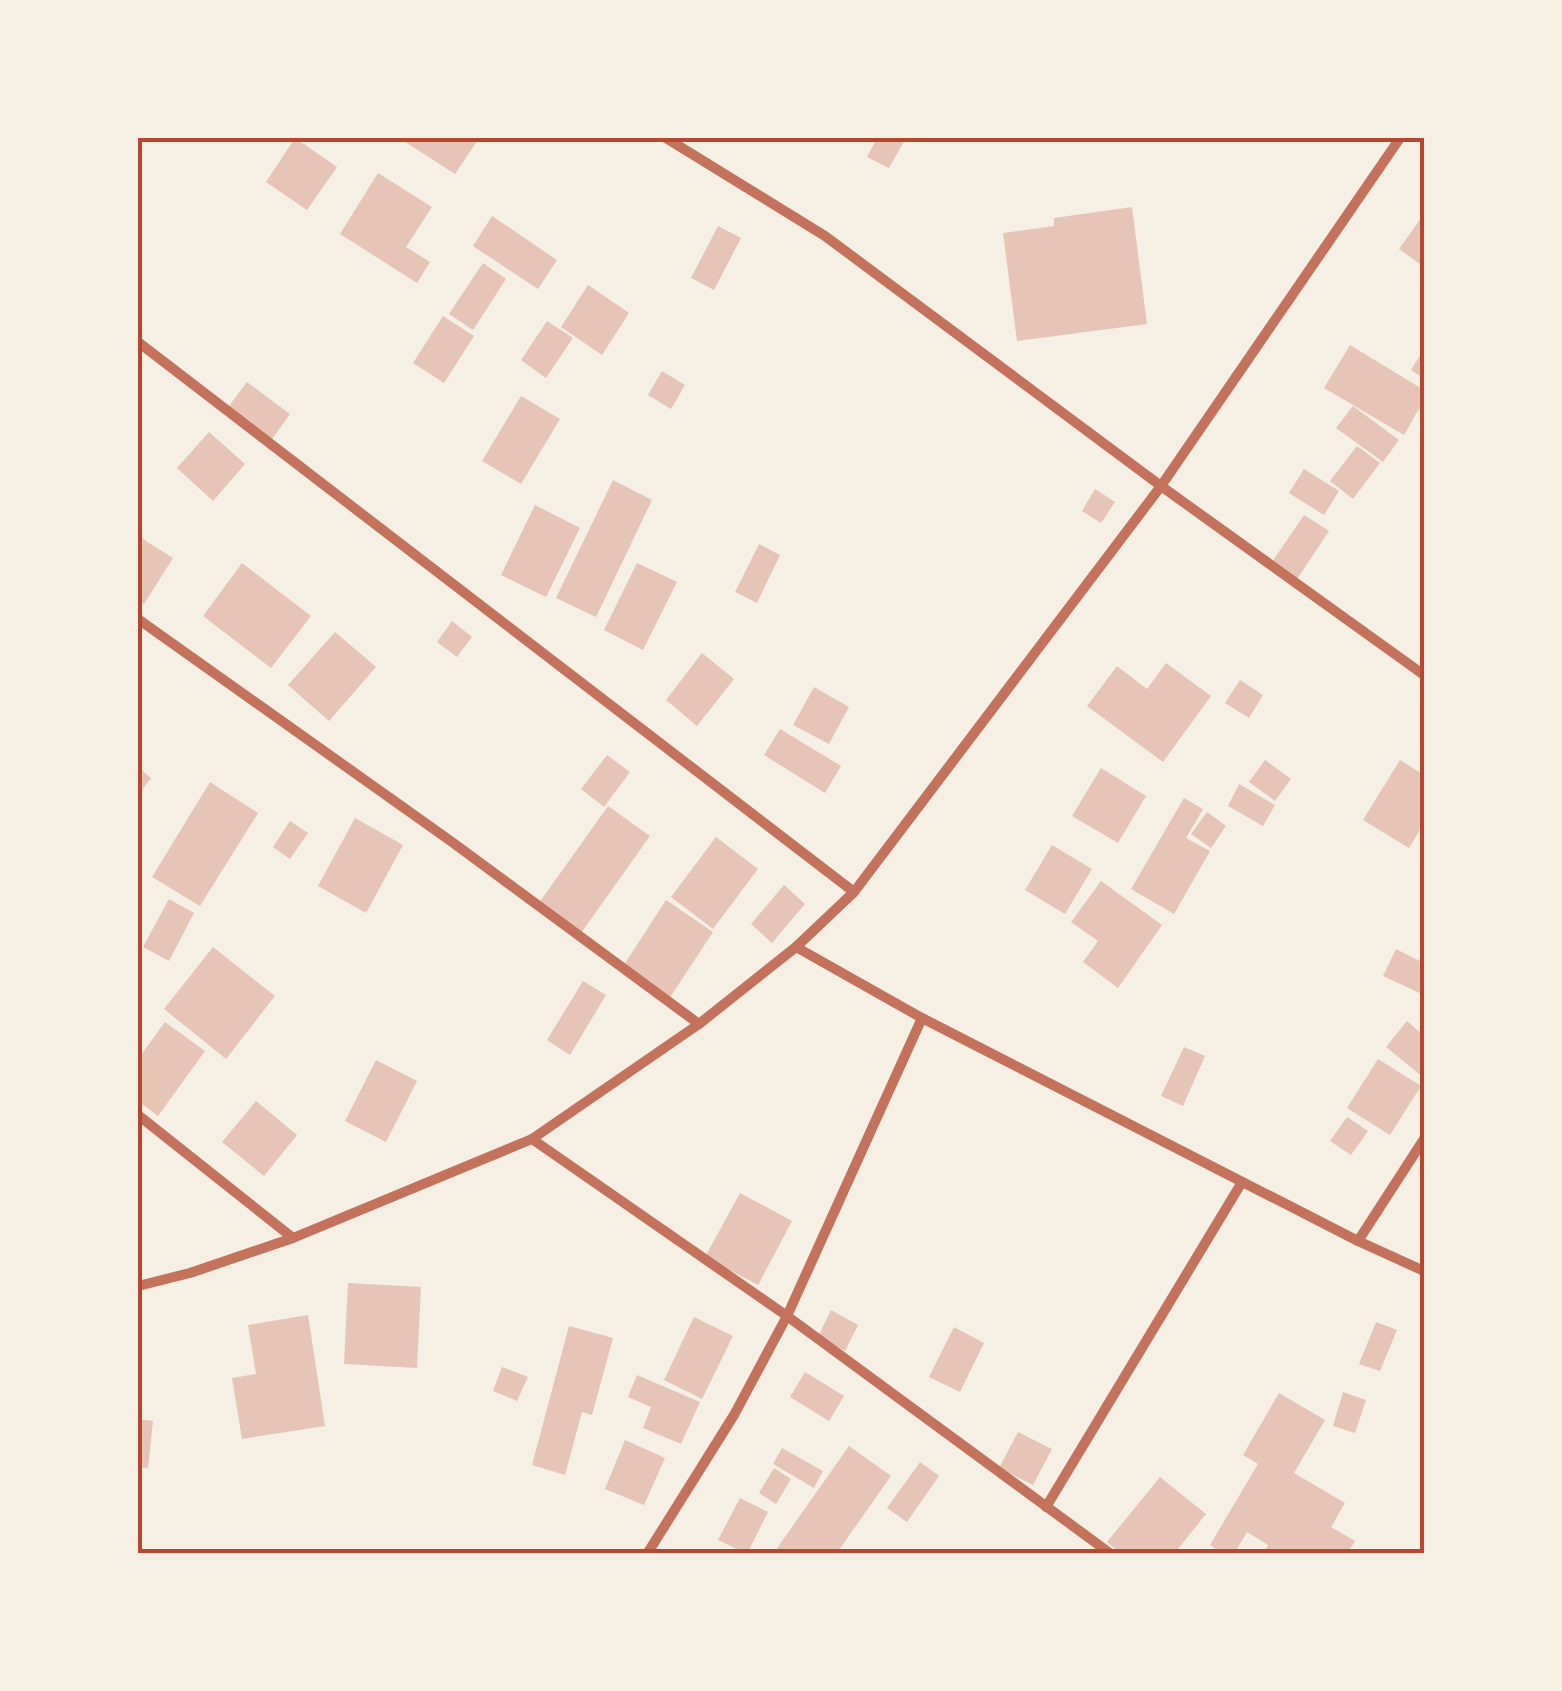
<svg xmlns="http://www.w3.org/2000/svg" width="1562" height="1691" viewBox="0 0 1562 1691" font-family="'Roboto Condensed',sans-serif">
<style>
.building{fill:#e6c5b7}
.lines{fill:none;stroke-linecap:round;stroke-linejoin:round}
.minor{stroke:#c5725c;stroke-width:10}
.neatline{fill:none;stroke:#b5482f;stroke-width:4}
</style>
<rect width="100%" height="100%" fill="#f6efe4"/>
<g class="building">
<path d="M295,138l42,29 -30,43 -41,-28z"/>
<path d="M399,138h80l-24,36z"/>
<path d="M877,138h29l-17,30 -22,-11z"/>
<path d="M378,173l54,34 -26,40 24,15 -13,21 -77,-49z"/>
<path d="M1132,207l15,117 -130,17 -14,-108 51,-7v-8z"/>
<path d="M1424,214v53l-25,-18z"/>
<path d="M492,216l65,44 -19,29 -65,-43z"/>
<path d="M718,226l23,12 -27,52 -23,-12z"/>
<path d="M483,263l23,16 -33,51 -24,-16z"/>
<path d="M588,285l41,28 -27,42 -41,-28z"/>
<path d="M443,316l31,20 -30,47 -31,-20z"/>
<path d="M547,321l26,17 -27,40 -25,-18z"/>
<path d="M1350,345l74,45v10l-20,35 -80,-47z"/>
<path d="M1424,349v30l-13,-9z"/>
<path d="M662,371l23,14 -14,24 -23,-14z"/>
<path d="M247,382l43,32 -20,28 -44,-32z"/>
<path d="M521,396l39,23 -39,65 -39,-23z"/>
<path d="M1353,406l46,34 -16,22 -47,-34z"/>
<path d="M209,432l36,32 -32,37 -36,-33z"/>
<path d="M1357,446l23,17 -27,36 -23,-18z"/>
<path d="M1304,469l35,22 -15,24 -35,-22z"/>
<path d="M613,480l39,20 -56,117 -40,-19z"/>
<path d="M1095,489l20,13 -14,21 -19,-12z"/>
<path d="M535,505l45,23 -34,69 -45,-22z"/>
<path d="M1304,515l25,16 -32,48 -25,-17z"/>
<path d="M138,536l35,22 -29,46 -6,-4z"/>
<path d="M759,544l21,11 -23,48 -22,-11z"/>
<path d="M242,563l69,53 -40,52 -68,-52z"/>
<path d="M637,563l40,19 -34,68 -39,-20z"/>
<path d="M452,621l20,16 -15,20 -20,-15z"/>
<path d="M335,632l41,35 -47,54 -41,-36z"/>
<path d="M702,653l32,26 -37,47 -31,-26z"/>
<path d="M1166,663l45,33 -48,66 -76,-56 30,-40 30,23z"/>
<path d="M1240,680l23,15 -14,23 -24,-15z"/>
<path d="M814,687l35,20 -20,37 -36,-19z"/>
<path d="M780,729l61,37 -16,27 -61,-38z"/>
<path d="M607,755l23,17 -26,35 -23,-18z"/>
<path d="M1265,760l26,19 -16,22 -26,-19z"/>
<path d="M1400,760l24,15v48l-15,25 -46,-28z"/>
<path d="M138,767l13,11 -13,17z"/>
<path d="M1101,768l45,28 -28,47 -46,-27z"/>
<path d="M210,782l48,31 -58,93 -48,-29z"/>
<path d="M1239,784l36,21 -12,21 -35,-20z"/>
<path d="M1184,798l19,11 -17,29 24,13 -36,63 -43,-25z"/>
<path d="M608,806l42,30 -69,97 -42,-30z"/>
<path d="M1207,812l19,14 -15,22 -20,-14z"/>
<path d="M355,818l48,27 -37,68 -48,-27z"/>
<path d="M290,821l18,12 -18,26 -17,-12z"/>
<path d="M716,837l42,32 -45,60 -42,-32z"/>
<path d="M1052,845l40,24 -27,45 -40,-24z"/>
<path d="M1101,881l61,44 -44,63 -35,-26 15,-21 -27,-19z"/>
<path d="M784,885l21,19 -33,39 -21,-19z"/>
<path d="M169,899l25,14 -25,48 -26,-14z"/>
<path d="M666,900l47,32 -44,67 -47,-31z"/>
<path d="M213,947l62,49 -49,63 -62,-50z"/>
<path d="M1396,949l28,14v32l-41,-19z"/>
<path d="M583,981l23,14 -36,60 -23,-15z"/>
<path d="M1407,1021l17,15v42l-38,-31z"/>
<path d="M165,1022l40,29 -47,65 -20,-15v-42z"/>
<path d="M1184,1047l21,9 -22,50 -22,-10z"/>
<path d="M1378,1059l43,27 -31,49 -43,-27z"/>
<path d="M376,1060l41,21 -31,61 -41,-21z"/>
<path d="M256,1101l41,34 -33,41 -42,-34z"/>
<path d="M1347,1117l21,14 -17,24 -21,-14z"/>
<path d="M740,1193l52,28 -34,64 -53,-28z"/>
<path d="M348,1283l73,4 -4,81 -73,-4z"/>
<path d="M831,1310l27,15 -13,26 -27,-14z"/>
<path d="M308,1315l17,111 -83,13 -10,-61 24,-4 -8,-49z"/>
<path d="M694,1317l39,19 -31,63 -38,-19z"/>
<path d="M1376,1322l21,8 -17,41 -21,-7z"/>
<path d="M569,1326l44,12 -21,77 -10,-3 -17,63 -33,-10z"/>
<path d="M954,1327l30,16 -24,49 -31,-15z"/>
<path d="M502,1367l26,10 -11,24 -24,-10z"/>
<path d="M805,1372l39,24 -15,25 -39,-24z"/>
<path d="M637,1375l63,27 -19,42 -38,-16 8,-21 -23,-10z"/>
<path d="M1343,1392l23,8 -11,33 -22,-7z"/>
<path d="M1279,1393l46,27 -31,53 51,30 -14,24 24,14 -8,13h-83l4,-9 -21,-13 -13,22h-10l-14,-9 48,-81 -15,-9z"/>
<path d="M138,1419l15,2 -5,47 -10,-1z"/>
<path d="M1018,1432l34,17 -19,36 -34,-17z"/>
<path d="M625,1440l40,18 -21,47 -39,-16z"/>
<path d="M849,1446l42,30 -55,78h-63z"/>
<path d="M782,1448l41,23 -9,17 -41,-24z"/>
<path d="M920,1462l19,14 -32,46 -20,-14z"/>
<path d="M774,1468l17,11 -15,25 -17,-11z"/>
<path d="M1160,1477l46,37 -32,40h-53l-14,-12z"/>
<path d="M740,1498l28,14 -21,42 -29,-14z"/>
</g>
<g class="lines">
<g class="minor">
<path d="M666,138l159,98 336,250 263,189"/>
<path d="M138,342l716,550"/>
<path d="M138,619l314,223 247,182"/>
<path d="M796,947l126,71 436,223 66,30"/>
<path d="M138,1115l155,123"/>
<path d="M532,1139l255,177 324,238"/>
<path d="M1358,1241l66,-102"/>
<path d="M138,1286l52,-13 103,-35 239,-99 167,-115 97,-77 58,-55 307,-406 239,-348"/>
<path d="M1046,1507l196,-325"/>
<path d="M647,1554l87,-139 53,-99 135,-298"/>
</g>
</g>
<rect width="1562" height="1691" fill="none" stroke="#f6efe4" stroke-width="280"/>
<rect x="140" y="140" width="1282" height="1411" class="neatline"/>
</svg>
